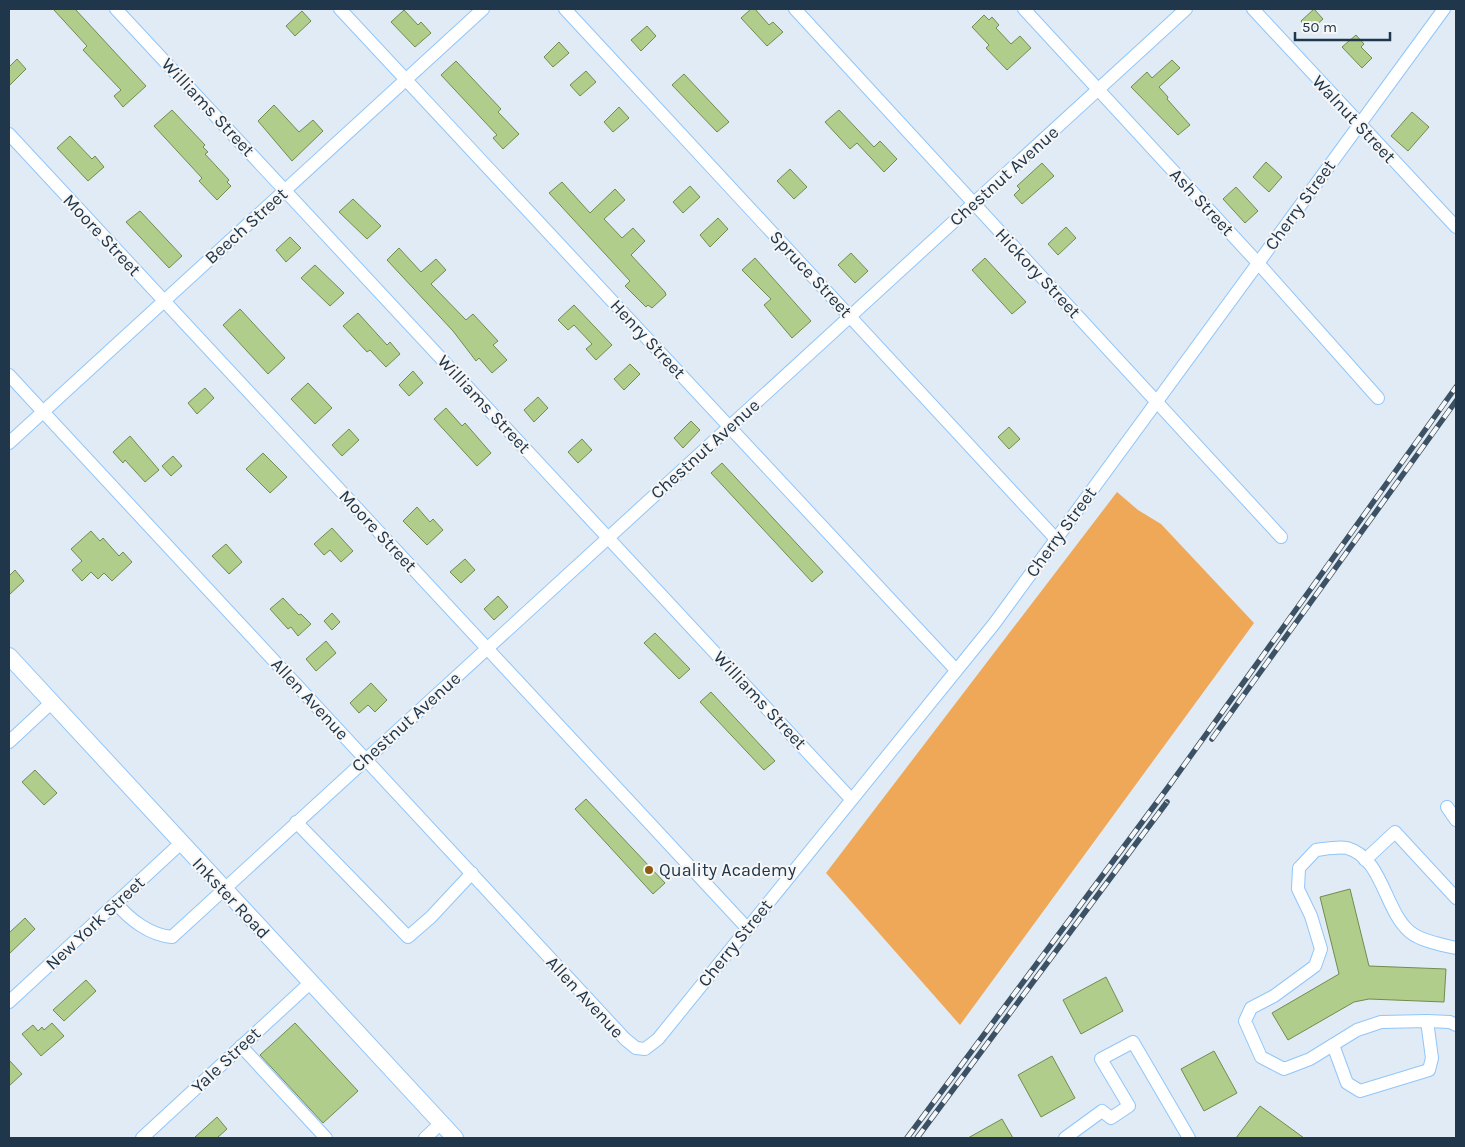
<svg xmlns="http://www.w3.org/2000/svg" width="1465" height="1147" viewBox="0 0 1465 1147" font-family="Karla,sans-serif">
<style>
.green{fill:#eea858}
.building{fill:#b1cd8c;stroke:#728c4e}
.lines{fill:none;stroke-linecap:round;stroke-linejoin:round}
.minor-casing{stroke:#90c6fa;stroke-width:14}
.major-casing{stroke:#90c6fa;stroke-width:18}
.minor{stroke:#fff;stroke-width:12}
.major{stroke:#fff;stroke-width:16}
.rail-casing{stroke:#3c5264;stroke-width:5.5}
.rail{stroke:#f6f6f6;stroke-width:4;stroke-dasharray:11;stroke-linecap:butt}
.poi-dot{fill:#8f590e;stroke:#f6f6f6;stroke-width:2}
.labels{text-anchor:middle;stroke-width:4;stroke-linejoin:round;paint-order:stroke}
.street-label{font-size:18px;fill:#20374b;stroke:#f6f6f6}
.poi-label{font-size:18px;fill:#20374b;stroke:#f6f6f6;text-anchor:start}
</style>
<rect width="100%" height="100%" fill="#e0ebf5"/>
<path class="green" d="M1117,492l21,18 23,14 93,99 -294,402 -134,-152z"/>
<g class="building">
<path d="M53,9h22l71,77 -23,21 -9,-11 7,-6 -38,-40 4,-4z"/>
<path d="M751,9h4l14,16 4,-3 10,10 -16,14 -26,-28z"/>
<path d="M1314,9l9,10 -14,13 -8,-11z"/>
<path d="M404,10l14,15 3,-3 10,11 -16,14 -24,-25z"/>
<path d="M302,11l9,10 -16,15 -9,-10z"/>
<path d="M984,15l5,5 3,-3 7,8 -3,3 15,16 9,-8 11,12 -24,22 -21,-22 3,-3 -17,-18z"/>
<path d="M647,26l9,10 -15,15 -10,-11z"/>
<path d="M1356,35l8,9 -3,3 11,11 -10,10 -20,-21z"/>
<path d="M559,42l10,11 -16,14 -9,-10z"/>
<path d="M17,59l9,10 -17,17v-19z"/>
<path d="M1172,60l8,8 -21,19 9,10 -1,2 23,26 -12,10 -47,-48 16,-15 5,6z"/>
<path d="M456,61l45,48 -3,3 21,22 -16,15 -10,-11 4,-3 -56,-60z"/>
<path d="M586,71l10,11 -16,14 -10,-11z"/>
<path d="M684,74l45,48 -12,10 -45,-47z"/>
<path d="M274,105l25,27 14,-12 10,11 -31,30 -34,-40z"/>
<path d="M619,107l10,11 -16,14 -9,-10z"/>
<path d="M172,110l33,35 -2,2 5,5 -3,2 24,26 -2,2 4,4 -14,14 -18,-19 3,-3 -48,-52z"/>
<path d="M839,110l35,37 6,-6 17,18 -13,13 -27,-29 -7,6 -25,-27z"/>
<path d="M1412,112l17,15 -21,24 -17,-15z"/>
<path d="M70,136l22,23 3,-3 9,11 -16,14 -31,-33z"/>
<path d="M1266,162l16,15 -13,15 -16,-15z"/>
<path d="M1042,163l12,13 -32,28 -8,-9 6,-6 -3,-3z"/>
<path d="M790,169l17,18 -13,12 -17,-18z"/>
<path d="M562,182l28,31 25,-24 10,11 -21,19 18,19 11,-10 12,13 -14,14 34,37 1,3 -14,13 -4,-3 -2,2 -21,-21 5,-5 -81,-88z"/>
<path d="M690,186l10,11 -17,16 -10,-11z"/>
<path d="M1236,187l22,24 -13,12 -22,-24z"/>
<path d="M353,199l28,27 -14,13 -28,-27z"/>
<path d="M140,211l42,45 -13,12 -43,-46z"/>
<path d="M718,218l10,11 -18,18 -10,-12z"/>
<path d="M1066,227l10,11 -18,17 -10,-11z"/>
<path d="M290,237l11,11 -15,14 -10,-12z"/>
<path d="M399,248l22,24 15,-13 10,11 -15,14 35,36 7,-6 25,27 -5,4 14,15 -15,13 -13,-15 -3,3 -23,-30 -66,-71z"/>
<path d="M851,253l17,18 -13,12 -17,-18z"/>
<path d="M755,258l56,63 -19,17 -28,-33 7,-6 -29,-29z"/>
<path d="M985,258l41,44 -14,12 -40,-44z"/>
<path d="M315,265l29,28 -14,13 -29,-28z"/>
<path d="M574,305l38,40 -16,15 -10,-11 6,-5 -18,-19 -6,5 -10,-10z"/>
<path d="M240,309l45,49 -17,16 -45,-49z"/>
<path d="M358,313l29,32 3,-3 10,12 -14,13 -16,-17 -3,2 -24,-26z"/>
<path d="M630,364l10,10 -16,16 -10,-11z"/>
<path d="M413,371l10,12 -14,13 -10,-11z"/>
<path d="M308,383l24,25 -17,16 -24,-25z"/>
<path d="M205,388l9,10 -17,16 -9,-11z"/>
<path d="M538,397l10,11 -14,14 -10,-12z"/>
<path d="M446,408l16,18 3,-3 26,30 -14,13 -43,-47z"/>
<path d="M691,421l9,9 -17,18 -9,-10z"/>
<path d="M1009,427l11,12 -11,10 -11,-12z"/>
<path d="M349,429l10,11 -17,16 -10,-11z"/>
<path d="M130,436l29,34 -14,12 -20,-22 -2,3 -10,-11z"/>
<path d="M582,439l10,11 -14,13 -10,-11z"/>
<path d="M263,453l24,24 -17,16 -24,-24z"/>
<path d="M173,456l9,10 -11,10 -9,-10z"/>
<path d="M722,463l101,109 -11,10 -101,-109z"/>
<path d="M417,507l13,15 3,-3 10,11 -16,15 -24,-24z"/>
<path d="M332,528l21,23 -12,11 -11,-12 -6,5 -10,-11z"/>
<path d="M91,531l9,10 3,-3 16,18 4,-4 9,10 -20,19 -8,-8 -6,6 -7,-7 -9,9 -10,-11 10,-9 -11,-12z"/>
<path d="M226,544l16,18 -13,12 -17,-18z"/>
<path d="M465,559l10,11 -14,13 -11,-11z"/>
<path d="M15,570l9,11 -15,14v-19z"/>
<path d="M498,596l10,11 -14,13 -10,-11z"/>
<path d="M283,598l16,17 2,-1 10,10 -13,12 -7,-9 -3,2 -18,-20z"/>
<path d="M332,613l8,9 -8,8 -8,-9z"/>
<path d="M655,633l35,36 -11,10 -35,-36z"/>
<path d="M326,641l10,12 -20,18 -10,-12z"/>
<path d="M371,683l16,17 -12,12 -7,-7 -9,8 -9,-10z"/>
<path d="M711,692l64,69 -11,9 -64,-68z"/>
<path d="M35,770l22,23 -13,12 -22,-23z"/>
<path d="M586,799l79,84 -12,11 -78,-85z"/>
<path d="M1350,889l19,77 77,3 -2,33 -75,-3 -15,3 -66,38 -16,-27 67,-39 -19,-77z"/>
<path d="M25,918l10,11 -26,25v-21z"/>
<path d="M1106,977l17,34 -42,23 -18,-34z"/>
<path d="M86,980l10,11 -32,30 -11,-11z"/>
<path d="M52,1023l12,13 -23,20 -19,-22 11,-9 5,6 4,-4 2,3z"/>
<path d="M295,1023l63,68 -35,32 -63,-68z"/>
<path d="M1214,1051l23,42 -33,18 -23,-42z"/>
<path d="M1052,1056l23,42 -34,19 -23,-42z"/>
<path d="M9,1060l13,14 -13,12z"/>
<path d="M1260,1106l44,32h-68z"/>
<path d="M217,1117l10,12 -10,9h-23z"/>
<path d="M1002,1119l11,19h-45z"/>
</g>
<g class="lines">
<defs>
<g id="minor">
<path d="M116,9l735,790"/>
<path d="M340,9l616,661"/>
<path d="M565,9l491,530"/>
<path d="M795,9l486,528"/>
<path d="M1024,9l234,254 120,135"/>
<path d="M1253,9l203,218"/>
<path d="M9,134l738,794"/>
<path d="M9,375l616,664 11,9 9,1 13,-10 336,-415 450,-615"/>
<path d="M9,443l474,-434"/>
<path d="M9,742l43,-40"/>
<path d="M1447,807l9,13"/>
<path d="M296,822l112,115 23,-20 41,-44"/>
<path d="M1365,860l30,-28 61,66"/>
<path d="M116,903c14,17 34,32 56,34l1014,-928"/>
<path d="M1456,948c-14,-3 -35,-7 -46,-16 -26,-22 -27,-74 -63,-84 -9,-2 -22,1 -31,2l-17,18 -1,21 13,27 10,33 -6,17 -41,30 -23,12 -6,13 16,36 23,12 26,-10 47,-29 24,-8 46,-1 23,1 6,3"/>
<path d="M9,1002l172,-159"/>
<path d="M1333,1045l14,38 13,8 69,-21 3,-12 -5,-37"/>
<path d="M241,1046l85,92"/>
<path d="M142,1138l168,-155"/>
<path d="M425,1138l16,-15"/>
<path d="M1065,1138l37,-27 9,7 18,-12 -28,-47 32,-17 56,96"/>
</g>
<path id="major" d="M9,656l446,482"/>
</defs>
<use href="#minor" class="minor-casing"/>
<use href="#major" class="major-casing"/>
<use href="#minor" class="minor"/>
<use href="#major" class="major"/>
<defs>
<g id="rail">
<path d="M1212,739l244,-338"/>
<path d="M907,1138l262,-352 287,-399"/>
<path d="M917,1138l250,-336"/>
</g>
</defs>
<use href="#rail" class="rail-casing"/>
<use href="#rail" class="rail"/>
</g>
<circle class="poi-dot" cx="649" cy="870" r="5"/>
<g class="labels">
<g class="street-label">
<text transform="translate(208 107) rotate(47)" y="6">Williams Street</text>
<text transform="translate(1354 119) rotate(47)" y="6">Walnut Street</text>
<text transform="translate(1004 176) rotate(-42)" y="6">Chestnut Avenue</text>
<text transform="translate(1202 202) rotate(47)" y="6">Ash Street</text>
<text transform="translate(1300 205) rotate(-54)" y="6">Cherry Street</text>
<text transform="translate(246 226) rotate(-42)" y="6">Beech Street</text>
<text transform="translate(102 235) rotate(47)" y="6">Moore Street</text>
<text transform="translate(1038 273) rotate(47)" y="6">Hickory Street</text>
<text transform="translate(811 274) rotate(47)" y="6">Spruce Street</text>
<text transform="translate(648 339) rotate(47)" y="6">Henry Street</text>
<text transform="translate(484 404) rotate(47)" y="6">Williams Street</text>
<text transform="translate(705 449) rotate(-42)" y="6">Chestnut Avenue</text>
<text transform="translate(378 531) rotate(47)" y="6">Moore Street</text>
<text transform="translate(1061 532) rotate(-54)" y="6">Cherry Street</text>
<text transform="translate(310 699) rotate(47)" y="6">Allen Avenue</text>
<text transform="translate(760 700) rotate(47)" y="6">Williams Street</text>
<text transform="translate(406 722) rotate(-42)" y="6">Chestnut Avenue</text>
<text transform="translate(231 898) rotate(47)" y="6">Inkster Road</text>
<text transform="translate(95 923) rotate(-43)" y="6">New York Street</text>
<text transform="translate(735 943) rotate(-51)" y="6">Cherry Street</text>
<text transform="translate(585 997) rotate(47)" y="6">Allen Avenue</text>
<text transform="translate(226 1060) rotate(-43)" y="6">Yale Street</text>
</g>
<g class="poi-label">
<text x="659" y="876">Quality Academy</text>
</g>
</g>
<rect width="1465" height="1147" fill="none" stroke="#20374b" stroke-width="20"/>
<path d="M1295 32v8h95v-8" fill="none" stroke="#20374b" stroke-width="2.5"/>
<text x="1302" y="32" font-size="15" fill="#20374b" stroke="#f6f6f6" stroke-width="4" paint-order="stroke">50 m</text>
</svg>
